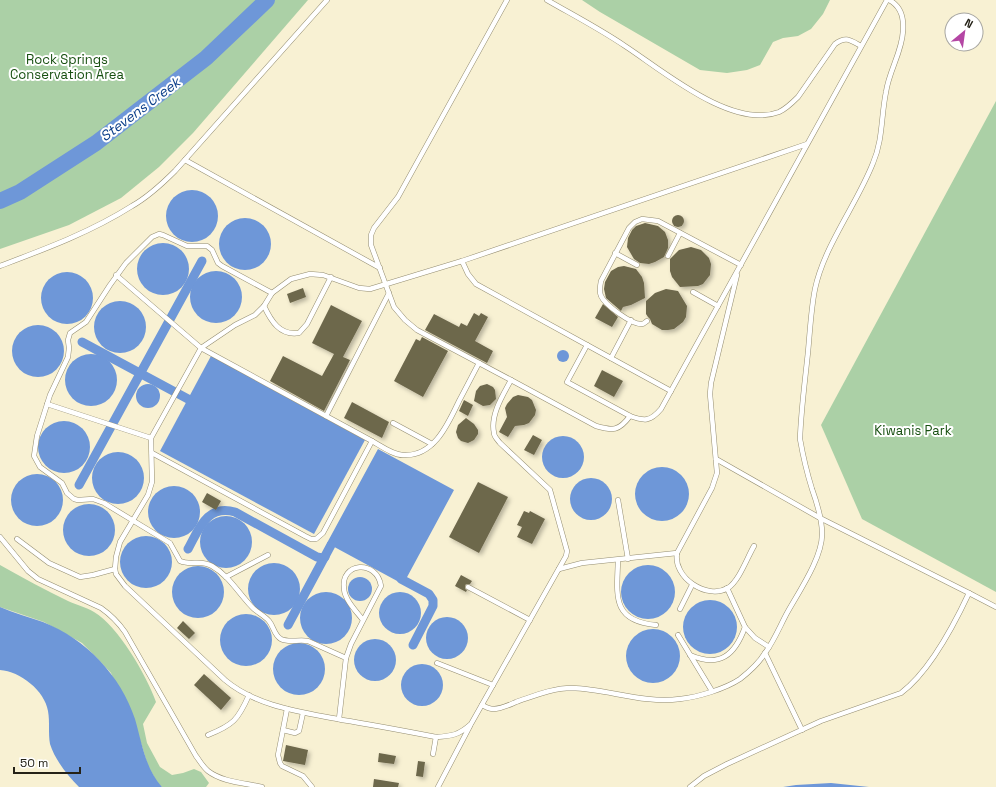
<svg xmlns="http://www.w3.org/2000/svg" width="996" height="787" viewBox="0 0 996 787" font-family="'Space Grotesk',sans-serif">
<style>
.green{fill:#abd0a6}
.water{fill:#6e97d8}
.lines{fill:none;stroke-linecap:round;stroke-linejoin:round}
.canal{stroke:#6e97d8;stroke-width:9}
.river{stroke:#6e97d8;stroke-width:16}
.building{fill:#6d674c;filter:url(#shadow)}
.service-casing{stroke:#948d71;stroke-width:5.5}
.service{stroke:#fff;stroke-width:4.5}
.labels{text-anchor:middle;stroke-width:4;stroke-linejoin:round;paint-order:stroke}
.park-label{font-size:13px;fill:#174f10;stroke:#fff}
.water-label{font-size:14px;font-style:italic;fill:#093c88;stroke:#fff}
</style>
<defs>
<filter id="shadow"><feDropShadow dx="2.5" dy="2.5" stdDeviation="2" flood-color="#0004"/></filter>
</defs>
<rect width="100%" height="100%" fill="#f8f1d3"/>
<g class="green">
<path d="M0,0h308l-115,133 -34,34 -38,31 -52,27 -69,24z"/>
<path d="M582,0h248l-7,14 -12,15 -13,7 -15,2 -10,4 -13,23 -13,5 -20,3 -27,-3 -100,-58z"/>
<path d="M996,101v491l-134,-73 -41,-94z"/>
<path d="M0,565c23,13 45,25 68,36 9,4 18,6 26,11 24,14 53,64 62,90l-13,22 4,19 13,24 12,8 11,-2 11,-4 7,3 8,11 -3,4h-44l-5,-5 -9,-16 -7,-23 -30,-70 -15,-16 -14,-14 -38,-21 -44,-15z"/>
</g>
<g class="water">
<circle cx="192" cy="216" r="26"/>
<circle cx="245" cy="244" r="26"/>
<circle cx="163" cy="269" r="26"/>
<circle cx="216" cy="297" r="26"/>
<circle cx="67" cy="298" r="26"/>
<circle cx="120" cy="327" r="26"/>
<circle cx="38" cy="351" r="26"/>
<circle cx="563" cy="356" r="6"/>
<circle cx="91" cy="380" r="26"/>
<path d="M211,356l154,84 -51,94 -154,-83z"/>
<circle cx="148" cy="396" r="12"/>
<circle cx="64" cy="447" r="26"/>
<circle cx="563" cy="457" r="21"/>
<path d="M378,449l76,41 -48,89 -4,-2 -3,5 -72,-39z"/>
<circle cx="118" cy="478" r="26"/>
<circle cx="662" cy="494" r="27"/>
<circle cx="37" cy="500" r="26"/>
<circle cx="591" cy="499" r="21"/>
<circle cx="174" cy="512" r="26"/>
<circle cx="89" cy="530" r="26"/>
<circle cx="226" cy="542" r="26"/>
<circle cx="146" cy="562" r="26"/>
<circle cx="274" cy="589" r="26"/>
<circle cx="648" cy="592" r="27"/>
<circle cx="198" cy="592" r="26"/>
<circle cx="360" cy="589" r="12"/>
<circle cx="400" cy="613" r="21"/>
<circle cx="326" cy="618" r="26"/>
<circle cx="710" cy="627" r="27"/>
<path d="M0,607c14,6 29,10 43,15 43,17 78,54 92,97 7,24 10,49 27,68h-83c-11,-11 -24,-27 -29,-43 -2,-11 0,-22 -2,-33 -3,-20 -28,-40 -48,-41z"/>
<circle cx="246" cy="640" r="26"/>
<circle cx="447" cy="638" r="21"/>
<circle cx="653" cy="656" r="27"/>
<circle cx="375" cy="660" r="21"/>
<circle cx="299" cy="669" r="26"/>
<circle cx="422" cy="685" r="21"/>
<path d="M831,783l38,4h-86l13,-2z"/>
</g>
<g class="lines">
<g class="canal">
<path d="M82,342l106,57"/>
<path d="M79,485l123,-224"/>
<path d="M188,549c11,-20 19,-45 47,-37l82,45 5,1 3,-1"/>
<path d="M401,579l28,15 4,6v6l-20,39"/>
<path d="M288,625l43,-80"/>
</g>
<path class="river" d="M0,201l20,-9 76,-49 110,-85 61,-58"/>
</g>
<g class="building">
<circle cx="678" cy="221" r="6"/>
<path d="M645,223l13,3 7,6 3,8v8l-4,9 -9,5 -6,2 -9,-1 -6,-4 -7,-12 1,-9 4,-8 4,-4z"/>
<path d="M691,247l10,3 8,8 2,6 -1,11 -7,9 -5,2 -18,1 -8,-10 -2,-6v-12l9,-9z"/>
<path d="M624,266l12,3 6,8 2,6 1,15 -14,7 -8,2 -2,4 -15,-13 -2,-9 1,-7 6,-11 7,-4z"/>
<path d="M303,288l3,9 -16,6 -3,-9z"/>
<path d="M666,289l12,2 9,15 -1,11 -3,5 -9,7 -6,1h-6l-10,-6 -2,-5 -2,-2 -2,-3v-13l9,-8z"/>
<path d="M603,304l15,13 -6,10 -17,-9z"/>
<path d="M331,305l31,16 -19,36 7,3 -26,51 -54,-30 13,-25 39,20 12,-22 -22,-11z"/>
<path d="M474,313l5,3 2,-3 7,4 -13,24 18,10 -6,12 -62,-33 9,-16 25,13 2,-4 6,3z"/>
<path d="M422,337l26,14 -25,46 -29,-16 22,-42 4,2z"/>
<path d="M602,370l21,11 -9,16 -20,-11z"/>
<path d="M487,384l6,3 2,3 1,9 -6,6 -7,1 -9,-5 2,-10 4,-5z"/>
<path d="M518,395l10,2 4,3 4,10 -1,5 -6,8 -5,2 -9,1 -7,11 -9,-5 8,-15 -2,-9 2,-4 6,-7z"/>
<path d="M464,400l9,5 -5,11 -9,-5z"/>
<path d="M352,402l37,20 -7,16 -38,-20z"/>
<path d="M466,418l8,6 4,6v4l-4,6 -6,3 -7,-2 -3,-3 -2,-6 2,-7z"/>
<path d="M533,435l9,5 -8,15 -10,-5z"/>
<path d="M478,482l30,15 -29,56 -30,-16z"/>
<path d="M207,493l14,8 -5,9 -14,-8z"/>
<path d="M524,511l5,2 1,-2 15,8 -13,25 -15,-7 5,-10 -5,-2z"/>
<path d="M461,575l11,6 -2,3h-4l-1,2v3l2,1 -1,2 -11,-6z"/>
<path d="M183,621l12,12 -6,6 -12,-11z"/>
<path d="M204,674l27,24 -10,12 -27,-25z"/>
<path d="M286,745l22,5 -3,15 -22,-4z"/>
<path d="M379,753l17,3 -2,8 -16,-2z"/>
<path d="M418,761l7,1 -2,15 -7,-1z"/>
<path d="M374,779l25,4 -1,4h-25z"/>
</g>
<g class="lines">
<defs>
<g id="service">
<path d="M507,0l-109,197 -24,31 -3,7v10l23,62 11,13 12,10 94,50"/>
<path d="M547,0c26,15 53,29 78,46 37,24 107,84 154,66 7,-3 13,-9 19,-15l37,-53c11,-8 15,-4 26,2"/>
<path d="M807,144l-345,117 6,13 8,10 111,61 -20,37 63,34c14,5 20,6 31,-7l226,-409"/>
<path d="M185,160l195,108"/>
<path d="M615,253l22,12"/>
<path d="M668,256l12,-23"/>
<path d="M462,261l-92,28 -11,-1 -36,-13 -13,-1 -19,5 -19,14 -8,13 -9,9 -20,10 -34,23 -50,90 1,44 -4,13 -28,47 -4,15 -1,12 1,5 9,12 100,94c32,27 77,32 117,40 32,5 63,11 94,17 16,-1 23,-2 35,-13l95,-168 1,-5 -17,-61 -50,-47c-2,-3 -6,-6 -6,-10 -4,-18 9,-38 17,-53l85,46c17,5 23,5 34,-10"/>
<path d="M0,266c45,-17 91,-34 132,-60 16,-9 30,-22 43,-35l152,-171"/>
<path d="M116,275l85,73 171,93c9,5 21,14 31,14 31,2 45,-31 56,-54 7,-13 13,-25 20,-38"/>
<path d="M737,275l-26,108 -1,11 7,79 -5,15 -35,65c-4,25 30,47 51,35 11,-7 19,-30 26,-42"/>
<path d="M693,292l25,14"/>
<path d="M272,293l-50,-27 -4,-3 -6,-13 -5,-4h-20l-24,-11 -4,-1 -7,3 -26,26 -16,22 -24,37 -16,11 -2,7 1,8 -1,9 -18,38 -13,41 -3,20 6,11 22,16 5,10 7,6 4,1 15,-1 11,4 66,40 10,18c11,5 20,-2 32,5 16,9 26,26 39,40 5,6 13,9 18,15 5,6 5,14 12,18 8,4 18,0 27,2l38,17 -7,61"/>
<path d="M264,306c7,15 16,30 35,27l8,-9 24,-47"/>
<path d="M647,321c-2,1 -3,3 -5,3 -10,1 -37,-19 -41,-28 -2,-5 -1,-10 0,-15l28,-53 6,-6 7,-3 16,2 83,44"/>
<path d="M587,345l84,46"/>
<path d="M611,358l20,-38"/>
<path d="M47,404l104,34"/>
<path d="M326,416l63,-123"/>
<path d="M393,423l39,21"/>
<path d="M152,453l153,83 6,3h5l7,-6 49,-92"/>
<path d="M618,500l10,59"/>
<path d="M0,537l28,34 10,8 63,29c10,7 17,14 24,24l71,124c4,5 7,11 12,15 14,11 37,12 54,16"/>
<path d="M17,539l32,24 31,14 13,-2 22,-6"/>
<path d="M618,560c-1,35 -7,61 38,65"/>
<path d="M559,569l23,-6 95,-10"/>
<path d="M226,577l42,-22"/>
<path d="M468,587l62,33"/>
<path d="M727,588l18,39 10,11 14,9"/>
<path d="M969,593l27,14"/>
<path d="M680,609l12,-24"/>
<path d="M678,635l34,56"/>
<path d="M765,653l37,77"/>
<path d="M690,655c30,13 45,0 55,-28"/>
<path d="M346,658l5,-14 30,-58c-4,-27 -41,-24 -37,3 1,11 12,22 19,31"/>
<path d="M437,663l56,22"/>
<path d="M482,705c4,2 7,4 11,4 8,0 16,-4 23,-7 18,-6 36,-14 56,-14 36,1 71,16 108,11 18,-2 45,-10 60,-20 9,-7 19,-16 25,-26 9,-12 15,-27 22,-40 11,-20 36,-56 35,-80 0,-14 -5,-30 -10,-44 -5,-16 -9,-33 -12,-50 1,-29 5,-58 8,-87 2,-21 3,-43 7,-63 9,-43 42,-85 58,-126 10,-23 8,-47 13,-71 3,-21 16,-40 17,-61 1,-13 -2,-25 -14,-31"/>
<path d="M287,709l-9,46 2,8 2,3 21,10 9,11"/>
<path d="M283,730l12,3 4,-2 4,-18"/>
<path d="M208,735c25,-10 30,-15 41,-40"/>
<path d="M433,754l3,-17"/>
<path d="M438,787l32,-61"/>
<path d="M690,787l14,-11 23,-12 94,-43 80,-28c28,-21 53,-68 68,-100l-149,-75 -104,-59"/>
</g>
</defs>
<use href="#service" class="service-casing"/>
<use href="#service" class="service"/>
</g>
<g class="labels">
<g class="park-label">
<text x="67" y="64">Rock Springs<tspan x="67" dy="15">Conservation Area</tspan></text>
<text x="913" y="435">Kiwanis Park</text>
</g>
<g class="water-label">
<text transform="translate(140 109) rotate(-37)" y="5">Stevens Creek</text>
</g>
</g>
<g transform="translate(964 32) rotate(29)"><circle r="19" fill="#ffffff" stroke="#a8a7a2"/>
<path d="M0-3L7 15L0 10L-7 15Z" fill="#b446a4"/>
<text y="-6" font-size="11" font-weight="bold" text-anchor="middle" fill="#252217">N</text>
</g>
<path d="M14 767v6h66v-6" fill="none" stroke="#252217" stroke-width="2"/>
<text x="20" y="767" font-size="12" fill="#252217" stroke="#ffffff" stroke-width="3" paint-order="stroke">50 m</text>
</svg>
